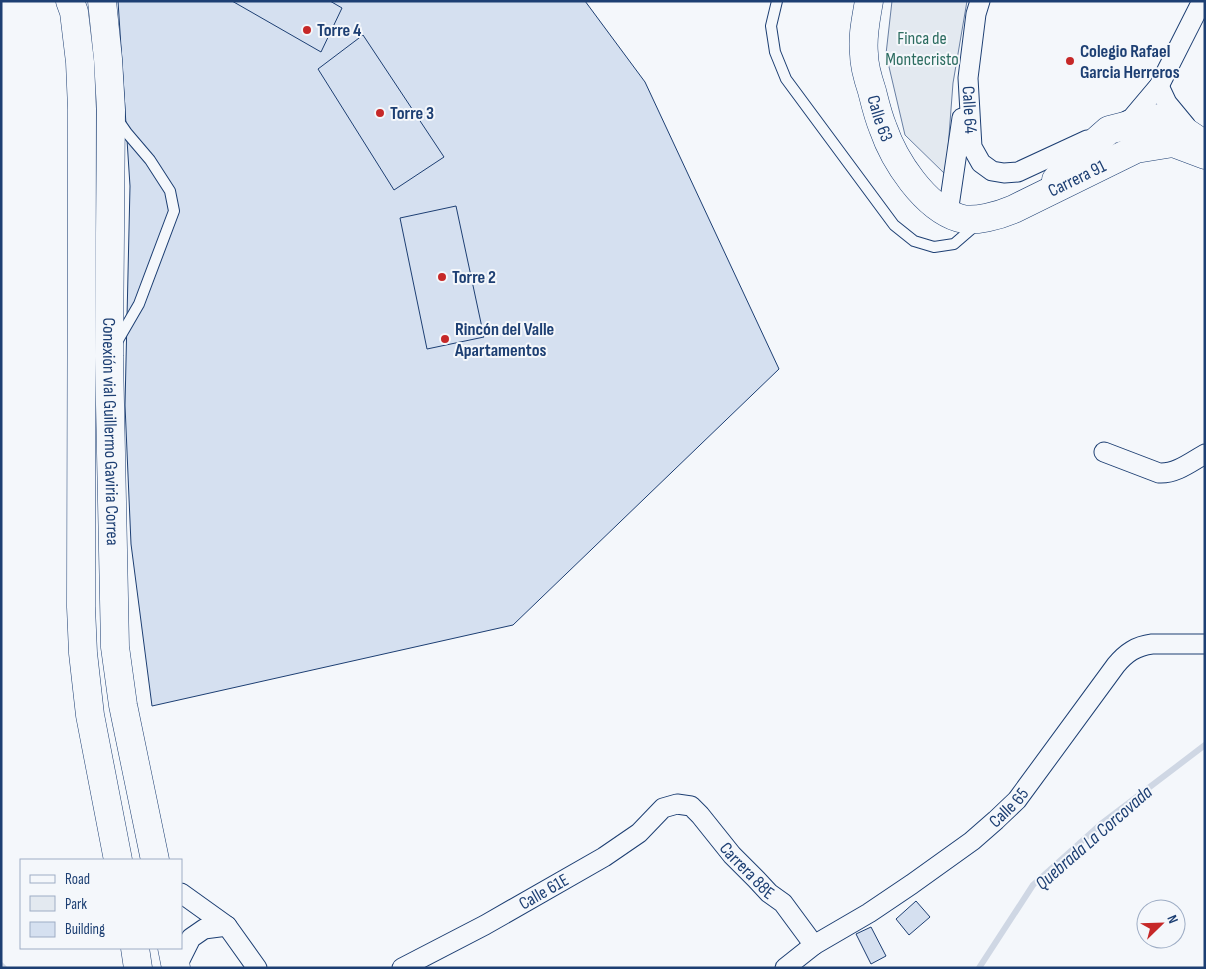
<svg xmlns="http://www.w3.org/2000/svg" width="1206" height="969" viewBox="0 0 1206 969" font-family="'Sofia Sans Condensed',sans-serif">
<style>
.green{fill:#e3e9f0;stroke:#687fa3}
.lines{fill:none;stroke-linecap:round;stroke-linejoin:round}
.stream{stroke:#cfd7e4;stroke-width:6}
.building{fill:#d5e0f0;stroke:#1d3f73}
.lane-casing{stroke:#1d3f73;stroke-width:12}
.street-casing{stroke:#1d3f73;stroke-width:21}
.secondary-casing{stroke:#1d3f73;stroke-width:29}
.highway-casing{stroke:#1d3f73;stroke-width:29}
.lane{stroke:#f4f7fb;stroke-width:10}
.street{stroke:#f4f7fb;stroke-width:19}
.secondary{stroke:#f4f7fb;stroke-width:28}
.highway{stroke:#f4f7fb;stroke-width:28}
.poi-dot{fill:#c62828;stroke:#f4f7fb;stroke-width:2}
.labels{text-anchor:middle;stroke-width:4;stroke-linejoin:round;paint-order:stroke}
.poi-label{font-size:18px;font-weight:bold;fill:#1d3f73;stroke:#f4f7fb;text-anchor:start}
.park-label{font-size:18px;fill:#2c6c60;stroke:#f4f7fb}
.street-label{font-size:18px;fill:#1d3f73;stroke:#f4f7fb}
.water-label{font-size:19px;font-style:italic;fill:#1d3f73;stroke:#f4f7fb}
</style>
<rect width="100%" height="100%" fill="#f4f7fb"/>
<path class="green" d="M892,1h75l-14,82 -7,92 -41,-40 -19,-81z"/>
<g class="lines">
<g class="stream">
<path d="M1,965l3,3"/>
<path d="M979,968l54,-83 68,-61 104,-79"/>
</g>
</g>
<g class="building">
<path d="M118,1h467l60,81 134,287 -266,256 -361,81 -21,-162 -6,-139 5,-219z"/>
<path d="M232,1h98l12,7 -21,44z"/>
<path d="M363,35l81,122 -50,33 -76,-121z"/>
<path d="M456,206l28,131 -57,12 -27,-131z"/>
<path d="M916,901l14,16 -21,18 -13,-16z"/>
<path d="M871,927l15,29 -15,8 -15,-30z"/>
</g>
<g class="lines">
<defs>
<g id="lane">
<path d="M777,1l-6,25 4,26 11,27 108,146 20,16 20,6 20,-3 22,-19"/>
<path d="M117,342l22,-38 35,-93 -4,-20 -20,-31 -23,-27 -9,-13"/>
</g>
<g id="street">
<path id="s1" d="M980,1l-4,13 -8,64 4,69 9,16 11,8 12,2 14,-1 69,-32"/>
<path d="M1159,86l8,17 19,23"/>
<path d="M1121,124l11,-6 27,-32 43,-85"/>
<path d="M948,213l14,-95"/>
<path d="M1104,452l55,21c17,1 32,-11 46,-19"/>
<path d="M181,893l46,33 30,42"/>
<path d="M176,968l15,-30 13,-9 23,-3"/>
<path id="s2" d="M402,968l83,-43 119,-68 35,-24 24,-25 14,-4 14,2 9,9 32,40 24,24 13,14 14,10 31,42"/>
<path id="s3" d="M785,968l29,-23 55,-32 43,-29 60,-43 24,-21 21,-20 99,-135c10,-12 20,-19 36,-21h53"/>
</g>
<g id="secondary">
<path id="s4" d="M869,1c-3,18 -7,35 -5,53 0,12 4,25 8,37 3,12 6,25 11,37 11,32 41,79 76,90 15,5 41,-3 55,-9l122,-60 37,-6 32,12"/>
<path d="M1056,180l11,-13 42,-37 43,-11 9,-1 20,11 21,14"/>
</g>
<g id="highway">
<path d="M70,1l4,11 6,50 2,47 -1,498 2,46 7,62 28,145"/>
<path id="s5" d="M102,1l6,58 3,51 -2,246 6,291 8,58 32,155"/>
<path d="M135,948l3,20"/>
<path d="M172,948l4,20"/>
</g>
</defs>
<use href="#lane" class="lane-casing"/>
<use href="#street" class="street-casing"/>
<use href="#secondary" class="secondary-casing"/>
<use href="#highway" class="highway-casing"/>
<use href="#lane" class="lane"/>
<use href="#street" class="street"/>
<use href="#secondary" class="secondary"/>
<use href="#highway" class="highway"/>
</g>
<g class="poi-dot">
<circle cx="307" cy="30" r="5"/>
<circle cx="1070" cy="61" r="5"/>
<circle cx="380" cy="113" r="5"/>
<circle cx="442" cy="277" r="5"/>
<circle cx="445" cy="339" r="5"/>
</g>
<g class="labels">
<g class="poi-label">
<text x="317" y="36">Torre 4</text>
<text x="1080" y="57">Colegio Rafael<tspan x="1080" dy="21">Garcia Herreros</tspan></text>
<text x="390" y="119">Torre 3</text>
<text x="452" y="283">Torre 2</text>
<text x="455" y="335">Rincón del Valle<tspan x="455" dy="21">Apartamentos</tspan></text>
</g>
<g class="park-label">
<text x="922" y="44">Finca de<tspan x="922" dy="21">Montecristo</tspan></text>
</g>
<g class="street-label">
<text dy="6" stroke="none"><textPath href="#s1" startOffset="110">Calle 64</textPath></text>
<text dy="6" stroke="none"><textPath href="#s4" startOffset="120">Calle 63</textPath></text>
<text dy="6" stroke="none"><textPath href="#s4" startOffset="378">Carrera 91</textPath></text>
<text dy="6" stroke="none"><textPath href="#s5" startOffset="431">Conexión vial Guillermo Gaviria Correa</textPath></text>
<text dy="6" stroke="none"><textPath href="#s3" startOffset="276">Calle 65</textPath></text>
<text dy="6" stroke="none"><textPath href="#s2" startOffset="422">Carrera 88E</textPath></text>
<text dy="6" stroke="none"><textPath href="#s2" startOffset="161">Calle 61E</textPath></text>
</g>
<g class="water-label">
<text transform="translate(1093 837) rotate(-41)" y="7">Quebrada La Corcovada</text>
</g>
</g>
<rect width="1206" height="969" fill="none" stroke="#1d3f73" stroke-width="5"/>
<rect x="20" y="859" width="162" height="90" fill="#f4f7fb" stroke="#9eadc5"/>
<rect x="30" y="875" width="25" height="8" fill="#f4f7fb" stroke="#9eadc5"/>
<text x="65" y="884" font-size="15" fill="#1d3f73">Road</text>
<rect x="30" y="896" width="25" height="15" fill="#e3e9f0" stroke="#9eadc5"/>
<text x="65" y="909" font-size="15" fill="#1d3f73">Park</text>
<rect x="30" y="922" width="25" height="15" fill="#d5e0f0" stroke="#9eadc5"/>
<text x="65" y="934" font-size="15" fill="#1d3f73">Building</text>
<g transform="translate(1161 924) rotate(67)"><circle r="24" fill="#f4f7fb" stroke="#9eadc5"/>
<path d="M0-4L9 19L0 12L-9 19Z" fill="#c62828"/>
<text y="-8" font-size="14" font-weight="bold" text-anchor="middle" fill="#1d3f73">N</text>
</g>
</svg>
